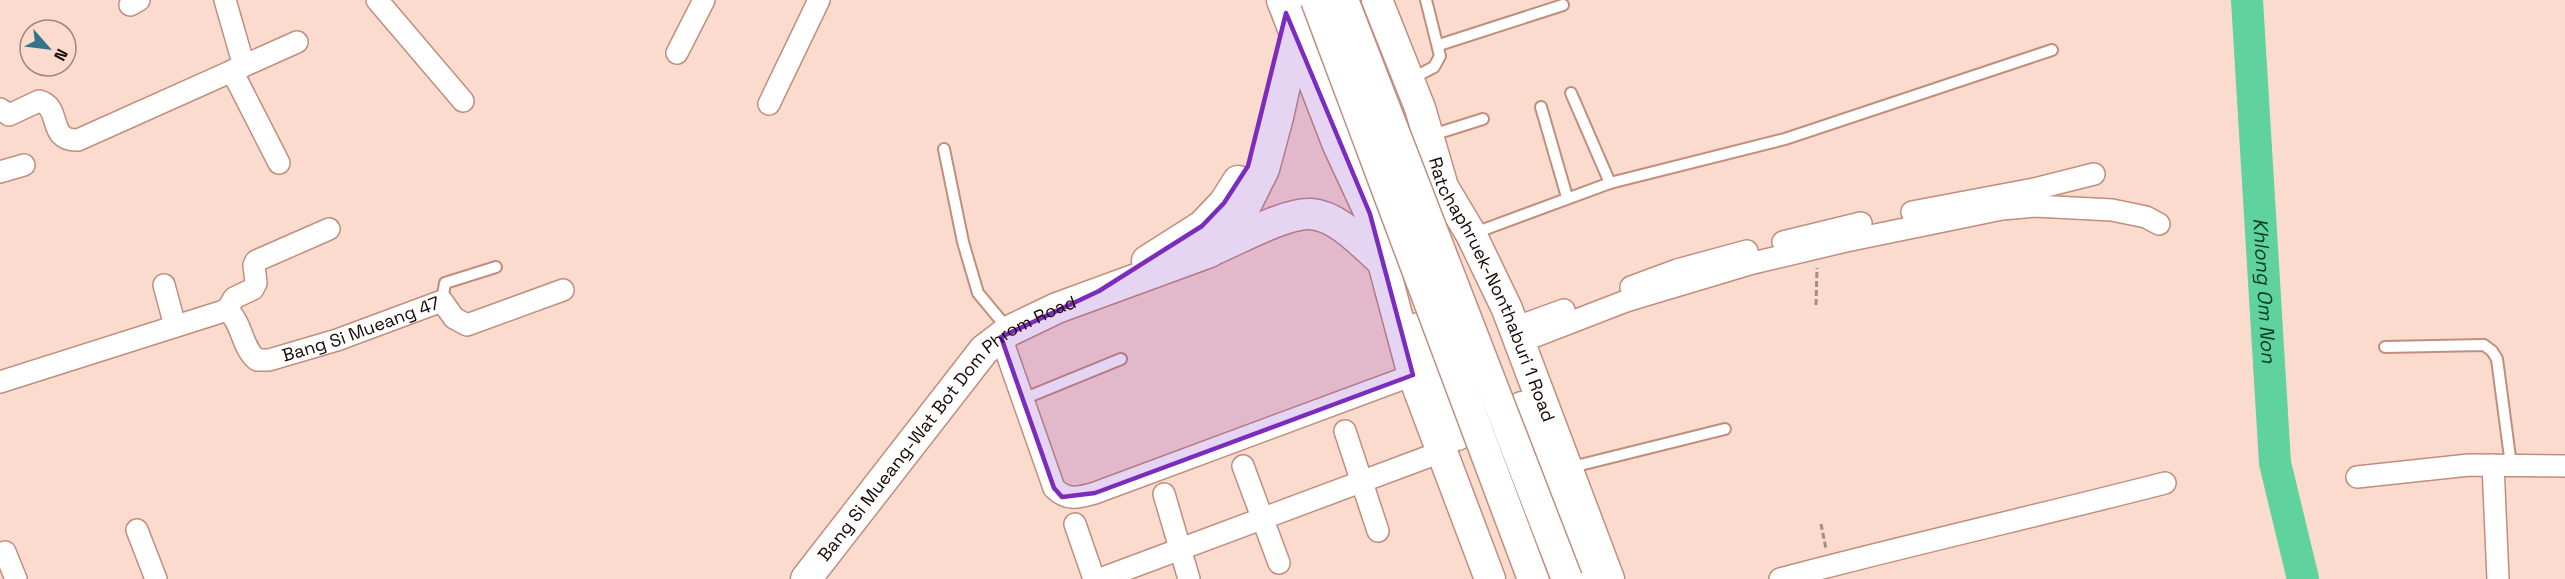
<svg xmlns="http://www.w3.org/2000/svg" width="2565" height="579" viewBox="0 0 2565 579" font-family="'Space Grotesk',sans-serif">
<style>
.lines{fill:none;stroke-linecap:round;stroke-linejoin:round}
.river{stroke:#5fd29d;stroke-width:32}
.lane-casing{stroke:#c08e7c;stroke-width:14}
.street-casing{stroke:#c08e7c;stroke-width:24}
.secondary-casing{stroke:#c08e7c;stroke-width:33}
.path{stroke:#a78c83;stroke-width:3;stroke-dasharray:6 3;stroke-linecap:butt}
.lane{stroke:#fff;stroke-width:10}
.street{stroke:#fff;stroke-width:21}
.secondary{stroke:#fff;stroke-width:30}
.secondary-bridge-casing{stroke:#c08e7c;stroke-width:33;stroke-linecap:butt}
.secondary-bridge{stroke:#fff;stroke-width:30}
.marked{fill:#7b2cbf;fill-opacity:0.2;stroke:#7b2cbf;stroke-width:4.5;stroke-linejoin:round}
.labels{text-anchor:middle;stroke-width:6;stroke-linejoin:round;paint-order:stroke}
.street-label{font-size:18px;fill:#180703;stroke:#fcdbcf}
.water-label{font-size:20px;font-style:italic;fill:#083b26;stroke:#fcdbcf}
</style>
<rect width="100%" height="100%" fill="#fcdbcf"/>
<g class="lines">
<path class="river" id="s1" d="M2247,0l28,463 28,116"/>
<defs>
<g id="lane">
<path d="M1439,45l124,-40"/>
<path d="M1411,79l23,-12 6,-11 -14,-56"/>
<path d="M1571,93l39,90"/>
<path d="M1541,107l26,90"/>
<path d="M1429,136l54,-17"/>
<path d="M944,149l19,93 15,51 30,36"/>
<path d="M1472,234l138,-51 175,-44 267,-89"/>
<path d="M442,301l3,-18 51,-16"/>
<path d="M2385,347l99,-2 8,6 5,8 14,106"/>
<path d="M1023,399l98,-40"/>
<path d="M1568,468l157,-39"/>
</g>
<g id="street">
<path d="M225,0l19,66"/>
<path d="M377,0l86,101"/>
<path d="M130,5l9,-5"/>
<path d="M677,53l27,-53"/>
<path d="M232,71l47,92"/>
<path d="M769,104l50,-104"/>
<path d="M0,109l9,6 30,-14c24,6 7,40 39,39l219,-98"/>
<path d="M0,172l24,-7"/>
<path d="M1912,212l122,-23 60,-15"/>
<path d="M1783,242l78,-19"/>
<path d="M164,285l11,41"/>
<path d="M1631,287l46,-17 70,-19"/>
<path d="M227,310l7,-12 19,-9 3,-6 -2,-18 2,-4 73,-32"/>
<path d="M1514,328l50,-18"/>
<path d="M1001,337l53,151c13,13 24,10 41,5l318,-118"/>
<path d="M1520,342l106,-41 127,-38 93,-22 156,-32 33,-3 77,4 34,7 13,7"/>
<path id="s2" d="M0,382l227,-72c16,13 14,37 30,50h12l68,-20 105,-39 12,17 13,7 96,-35"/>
<path d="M1345,431l33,100"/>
<path d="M2493,465l5,114"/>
<path d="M1243,466l36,97"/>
<path d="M2357,477l112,-12 96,1"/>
<path d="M1164,494l25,85"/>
<path d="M1075,524l19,55"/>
<path d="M137,530l19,49"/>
<path d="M5,552l11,27"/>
<path d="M1100,579l341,-127"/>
<path d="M1780,579c128,-34 257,-63 385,-96"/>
</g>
<g id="secondary">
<path d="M1282,0l56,145 32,69 43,161 77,204"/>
<path id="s3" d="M1377,0l43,108 23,79 28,47 36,75 102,270"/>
<path d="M1215,249c24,-10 72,-37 96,-35 28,2 53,32 73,49"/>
<path d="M1147,261l55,-35 22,-23 14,-22"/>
<path d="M1419,328l38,107"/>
<path d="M1522,407l64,172"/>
<path id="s4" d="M806,579l178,-229 25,-19 48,-23 153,-56 33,-41 21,-42 14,-52 26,-117"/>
</g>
</defs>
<use href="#lane" class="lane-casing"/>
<use href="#street" class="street-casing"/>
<use href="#secondary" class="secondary-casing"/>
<g class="path">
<path d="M1816,305l1,-37"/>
<path d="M1821,524l5,25"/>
</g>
<use href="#lane" class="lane"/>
<use href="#street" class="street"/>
<use href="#secondary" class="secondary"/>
<defs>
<g id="secondary-bridge">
<path d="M1316,0l217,579"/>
<path d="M1343,0l224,579"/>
</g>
</defs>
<use href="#secondary-bridge" class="secondary-bridge-casing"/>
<use href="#secondary-bridge" class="secondary-bridge"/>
</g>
<path class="marked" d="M1286,13l84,201 43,161 -318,118 -33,4 -8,-9 -53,-151 98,-46 103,-65 22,-23 24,-37z"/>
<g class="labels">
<g class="street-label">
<text dy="6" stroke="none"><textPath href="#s3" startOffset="312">Ratchaphruek-Nonthaburi 1 Road</textPath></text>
<text dy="6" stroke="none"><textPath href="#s2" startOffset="406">Bang Si Mueang 47</textPath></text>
<text dy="6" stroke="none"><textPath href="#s4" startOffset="210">Bang Si Mueang-Wat Bot Dom Phrom Road</textPath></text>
</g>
<g class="water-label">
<text dy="7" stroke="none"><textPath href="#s1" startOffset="291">Khlong Om Non</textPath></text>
</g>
</g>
<g transform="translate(48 48) rotate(118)"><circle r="28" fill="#fcdbcf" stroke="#a1867d" stroke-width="1.5"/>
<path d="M0-4.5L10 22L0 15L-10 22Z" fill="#357589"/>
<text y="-9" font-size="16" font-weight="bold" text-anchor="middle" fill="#180703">N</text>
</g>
</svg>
